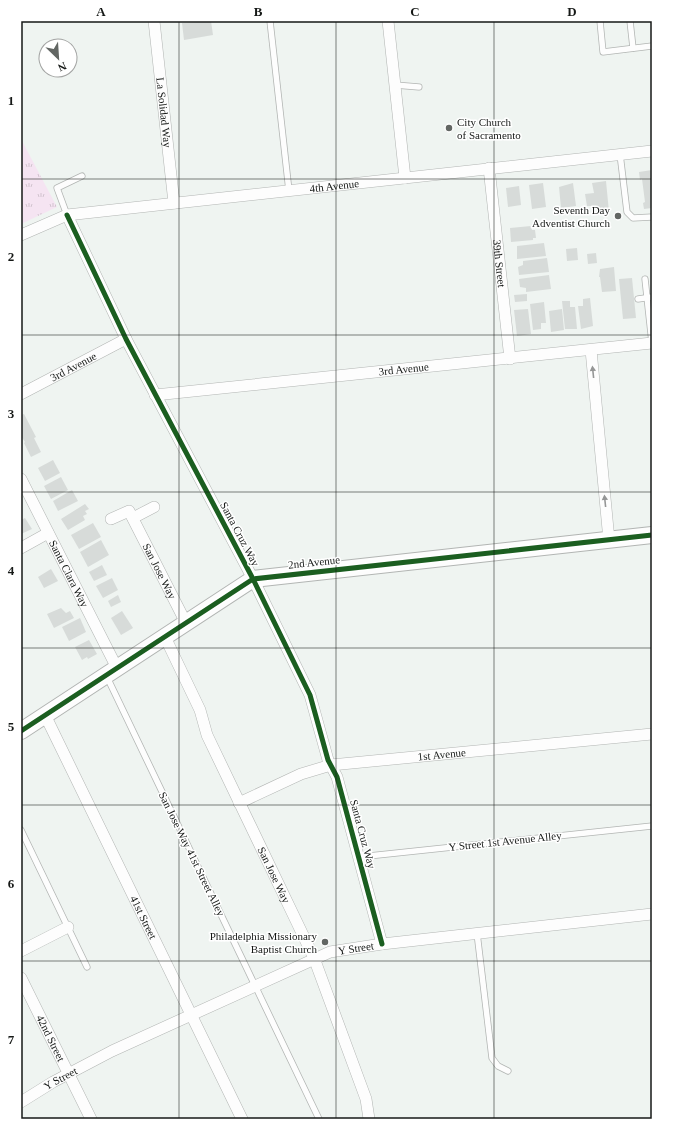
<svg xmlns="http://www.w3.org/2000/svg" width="673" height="1140" viewBox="0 0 673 1140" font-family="'Times New Roman',serif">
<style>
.grass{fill:url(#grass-tufts)}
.building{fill:#d7dbd9}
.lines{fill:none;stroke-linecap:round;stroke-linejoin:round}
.lane-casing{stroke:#b2b5b3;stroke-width:7}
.street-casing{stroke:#b2b5b3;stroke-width:12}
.secondary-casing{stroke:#b2b5b3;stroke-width:18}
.lane{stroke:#fdfdfd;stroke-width:5.5}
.street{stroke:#fdfdfd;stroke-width:11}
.secondary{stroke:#fdfdfd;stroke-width:16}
.cycleway-casing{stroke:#fff;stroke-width:8}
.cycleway{stroke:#1b5e20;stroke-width:5}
.oneway{fill:#959696}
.grid{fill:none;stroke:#161917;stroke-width:1;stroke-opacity:0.55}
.poi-dot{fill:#626663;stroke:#fff;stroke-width:1.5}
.labels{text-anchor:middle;stroke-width:3;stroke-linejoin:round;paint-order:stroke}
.street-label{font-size:11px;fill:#161917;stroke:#fff}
.poi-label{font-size:11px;fill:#161917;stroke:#fff;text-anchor:end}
.neatline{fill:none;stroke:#161917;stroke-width:1.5}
.grid-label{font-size:13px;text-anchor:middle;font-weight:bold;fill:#161917}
</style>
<defs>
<pattern id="grass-tufts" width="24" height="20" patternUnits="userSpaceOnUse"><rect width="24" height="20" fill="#f5e4f2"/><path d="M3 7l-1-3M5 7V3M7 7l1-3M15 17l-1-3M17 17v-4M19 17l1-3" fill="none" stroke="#d1c3cf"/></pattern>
</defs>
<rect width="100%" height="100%" fill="#eff4f1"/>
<path class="grass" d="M21,139l36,68 -36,17z"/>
<g class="building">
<path d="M211,21l2,14 -29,5 -2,-17z"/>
<path d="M652,170v38l-8,1 -1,-6 2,-1 -3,-23 -2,1 -1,-8z"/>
<path d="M606,181l3,31 -11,1 -1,-7h-10l-2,-12 9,-1 -2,-10z"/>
<path d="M543,183l3,24 -14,2 -3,-24z"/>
<path d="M573,183l3,23 -15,2 -2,-21z"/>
<path d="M519,186l2,19 -13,2 -2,-19z"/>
<path d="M531,226l1,4h3l1,8h-3v2l-22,2 -1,-14z"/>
<path d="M544,243l2,13 -29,3v-13z"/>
<path d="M577,248l1,12 -11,1 -1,-12z"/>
<path d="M596,253l1,10 -9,1 -1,-10z"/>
<path d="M547,258l2,14 -30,3 -1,-8 5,-2v-4z"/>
<path d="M614,267l2,24 -14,1 -2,-15h-1l1,-8z"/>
<path d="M549,275l2,14 -25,3v-4l-6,-1 -1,-8z"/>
<path d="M632,278l4,40 -13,1 -4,-40z"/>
<path d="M527,294v7l-12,1 -1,-7z"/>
<path d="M590,298l3,28 -12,3 -3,-23h5v-7z"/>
<path d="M562,301h8v6h5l2,22h-12z"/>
<path d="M544,302l2,21h-5v6l-8,1 -3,-26z"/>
<path d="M528,309l3,25 -14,2 -3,-26z"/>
<path d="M562,309l2,21 -13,2 -2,-21z"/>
<path d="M24,414l12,23 -2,1 7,14 -10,5 -7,-14 1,-1 -4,-6v-21z"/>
<path d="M53,460l7,13 -15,8 -7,-13z"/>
<path d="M61,477l7,13 -17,9 -7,-13z"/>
<path d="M72,490l6,11 -20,10 -5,-10z"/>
<path d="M85,504l4,5 -4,2 2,3 -4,2 2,4 -17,10 -7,-11z"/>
<path d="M25,518l7,11 -11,5v-14z"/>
<path d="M93,523l8,14 -22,12 -8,-14z"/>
<path d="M101,540l8,15 -21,12 -8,-15z"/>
<path d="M102,565l5,10 -13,6 -5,-9z"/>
<path d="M51,569l7,12 -14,7 -6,-11z"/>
<path d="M112,578l6,12 -15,8 -7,-12z"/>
<path d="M118,595l3,7 -10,5 -3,-6z"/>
<path d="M61,608l5,5 4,-2 4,7 -20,10 -7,-14z"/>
<path d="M122,611l11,17 -12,7 -10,-17z"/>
<path d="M80,618l6,14 -17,9 -7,-14z"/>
<path d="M89,640l8,14 -9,5 -1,-2 -5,3 -7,-13z"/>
</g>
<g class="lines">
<defs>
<g id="lane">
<path d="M270,21l19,170"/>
<path d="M600,21l3,31 49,-6"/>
<path d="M630,21l3,27"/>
<path d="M395,85l24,2"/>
<path d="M620,154l7,58 6,6 19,-1"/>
<path d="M67,215l-10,-27 25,-12"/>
<path d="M645,279l7,64"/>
<path d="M638,299l14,-2"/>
<path d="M107,677l212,442"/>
<path d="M21,830l66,137"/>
<path d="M359,857l293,-31"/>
<path d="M477,933l15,125 6,8 10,5"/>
</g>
<g id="street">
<path id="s1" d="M154,21l20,182"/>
<path d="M388,21l17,157"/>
<path id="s2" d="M489,168l21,191"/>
<path d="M67,215l59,124 127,240 57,116 18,65 9,17 45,167"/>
<path id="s3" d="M21,235l46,-20 585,-64"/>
<path d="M591,350l18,190"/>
<path id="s4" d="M21,394l105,-55"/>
<path id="s5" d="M155,395l497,-52"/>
<path id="s6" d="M21,479l96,189"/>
<path d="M133,518l21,-11"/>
<path id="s7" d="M111,519l18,-8 57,112"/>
<path d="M21,548l27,-15"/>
<path id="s8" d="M165,637l35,73 7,25 107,223 52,141 3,20"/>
<path id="s9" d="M45,715l197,404"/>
<path id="s10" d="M239,803l62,-29 30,-9 321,-31"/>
<path d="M21,951l47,-24"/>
<path id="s11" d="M21,978l70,141"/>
<path id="s12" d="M21,1102l32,-20 59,-31 218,-99 52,-8 270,-30"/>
</g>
<path id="secondary" d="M21,731l232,-152 399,-44"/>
</defs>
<use href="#lane" class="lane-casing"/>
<use href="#street" class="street-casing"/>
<use href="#secondary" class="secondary-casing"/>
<use href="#lane" class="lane"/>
<use href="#street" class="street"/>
<use href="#secondary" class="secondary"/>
<defs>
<g id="cycleway">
<path d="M67,215l59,124 127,240 57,116 18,65 9,17 45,167"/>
<path d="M21,731l232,-152 399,-44"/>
</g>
</defs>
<use href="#cycleway" class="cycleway-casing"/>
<use href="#cycleway" class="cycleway"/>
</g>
<defs><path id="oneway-solid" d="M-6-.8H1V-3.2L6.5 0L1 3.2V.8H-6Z"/></defs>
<g class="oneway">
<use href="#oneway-solid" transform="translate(593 372) rotate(-96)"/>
<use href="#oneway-solid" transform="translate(605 501) rotate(-96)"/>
</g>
<path class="grid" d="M179,21v1098M336,21v1098M494,21v1098M21,179h631M21,335h631M21,492h631M21,648h631M21,805h631M21,961h631"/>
<g class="poi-dot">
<circle cx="449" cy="128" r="4"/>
<circle cx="618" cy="216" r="4"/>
<circle cx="325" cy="942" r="4"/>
</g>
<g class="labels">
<g class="street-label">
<text dy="4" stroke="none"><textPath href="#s1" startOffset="92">La Solidad Way</textPath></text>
<text dy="4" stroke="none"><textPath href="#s3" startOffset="319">4th Avenue</textPath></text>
<text dy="4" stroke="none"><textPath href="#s2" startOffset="96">39th Street</textPath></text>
<text dy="4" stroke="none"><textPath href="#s4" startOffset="59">3rd Avenue</textPath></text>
<text dy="4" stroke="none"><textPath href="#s5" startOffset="250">3rd Avenue</textPath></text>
<text transform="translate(240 534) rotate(62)" y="4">Santa Cruz Way</text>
<text transform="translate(314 562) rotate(-6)" y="4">2nd Avenue</text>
<text dy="4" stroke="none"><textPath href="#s7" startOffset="87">San Jose Way</textPath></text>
<text dy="4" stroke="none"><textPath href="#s6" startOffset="106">Santa Clara Way</textPath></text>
<text dy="4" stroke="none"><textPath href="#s10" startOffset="211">1st Avenue</textPath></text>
<text transform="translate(363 834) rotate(75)" y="4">Santa Cruz Way</text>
<text transform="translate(505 841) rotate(-6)" y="4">Y Street 1st Avenue Alley</text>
<text transform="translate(192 854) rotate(64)" y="4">San Jose Way 41st Street Alley</text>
<text dy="4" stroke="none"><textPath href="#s8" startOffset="262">San Jose Way</textPath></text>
<text dy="4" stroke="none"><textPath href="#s9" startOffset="225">41st Street</textPath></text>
<text dy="4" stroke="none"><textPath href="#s12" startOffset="370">Y Street</textPath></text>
<text dy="4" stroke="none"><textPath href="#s11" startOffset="67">42nd Street</textPath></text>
<text dy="4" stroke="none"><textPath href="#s12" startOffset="46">Y Street</textPath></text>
</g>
<g class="poi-label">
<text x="457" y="126" text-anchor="start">City Church<tspan x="457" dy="13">of Sacramento</tspan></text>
<text x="610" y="214">Seventh Day<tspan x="610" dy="13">Adventist Church</tspan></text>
<text x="317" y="940">Philadelphia Missionary<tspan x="317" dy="13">Baptist Church</tspan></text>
</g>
</g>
<rect width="673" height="1140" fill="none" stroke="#ffffff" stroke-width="44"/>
<g transform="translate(58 58) rotate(155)"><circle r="19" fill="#ffffff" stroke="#a2a3a2"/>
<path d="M0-3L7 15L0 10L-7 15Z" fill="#626663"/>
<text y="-6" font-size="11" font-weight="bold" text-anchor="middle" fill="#161917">N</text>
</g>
<rect x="22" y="22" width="629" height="1096" class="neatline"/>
<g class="grid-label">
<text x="101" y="16">A</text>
<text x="258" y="16">B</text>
<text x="415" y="16">C</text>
<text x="572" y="16">D</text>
<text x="11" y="105">1</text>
<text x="11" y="261">2</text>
<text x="11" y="418">3</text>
<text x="11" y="575">4</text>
<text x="11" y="731">5</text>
<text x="11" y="888">6</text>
<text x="11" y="1044">7</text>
</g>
</svg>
